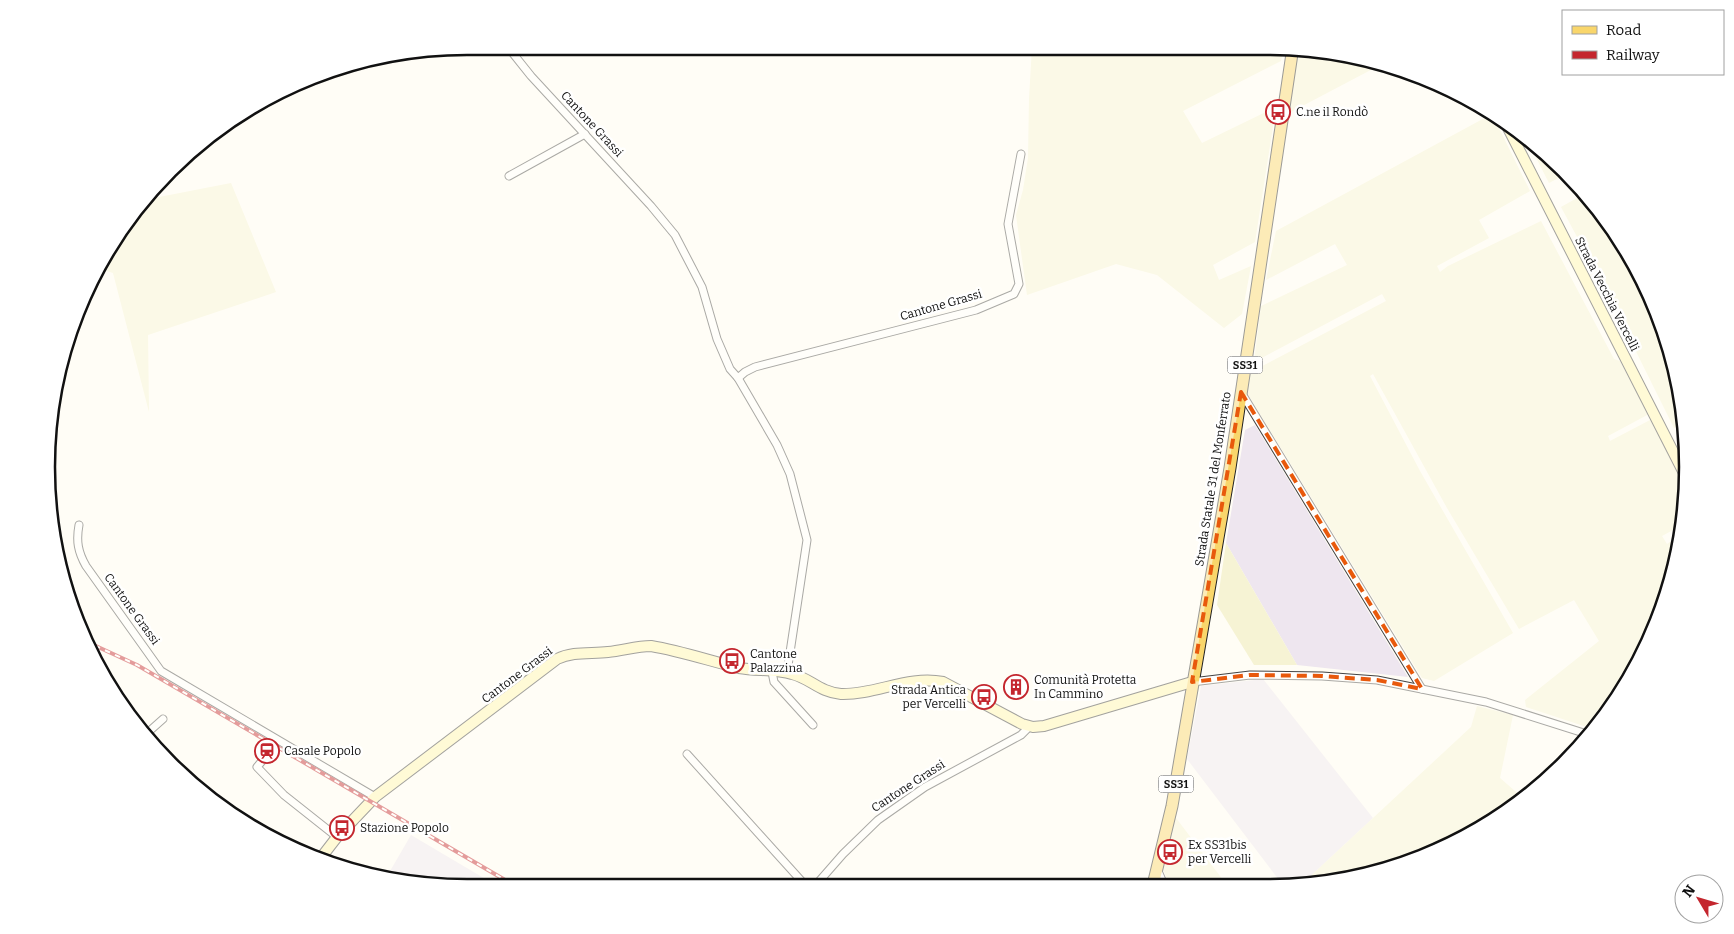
<svg xmlns="http://www.w3.org/2000/svg" width="1734" height="934" viewBox="0 0 1734 934" font-family="Bitter,serif">
<style>
.industrial{fill:#eee6ef}
.farmland{fill:#f6f3d4}
.lines{fill:none;stroke-linecap:round;stroke-linejoin:round}
.street-casing{stroke:#444;stroke-width:9}
.secondary-casing{stroke:#333;stroke-width:12}
.primary-casing{stroke:#222;stroke-width:13}
.street{stroke:#fff;stroke-width:7}
.secondary{stroke:#fff6b0;stroke-width:10}
.primary{stroke:#f9d66b;stroke-width:11}
.rail-casing{stroke:#c4262e;stroke-width:4}
.rail{stroke:#fff;stroke-width:2;stroke-dasharray:5.5;stroke-linecap:butt}
.marked{fill:none;stroke:#e8590c;stroke-width:4;stroke-dasharray:10 6;stroke-linejoin:round}
.labels{text-anchor:middle;stroke-width:5;stroke-linejoin:round;paint-order:stroke}
.shield{fill:#fff;stroke:#585858;stroke-width:1}
.shield-label{font-size:11px;font-weight:bold;fill:#111}
.poi-label{font-size:12px;fill:#111;stroke:#fff;text-anchor:start}
.street-label{font-size:12px;fill:#111;stroke:#fff}
.rim{fill:none;stroke:#111;stroke-width:2.5}
</style>
<rect width="100%" height="100%" fill="#fffdf5"/>
<g class="industrial">
<path d="M1255,425l153,252 -111,-12 -71,-122 19,-113z"/>
<path d="M1263,679l110,139 -71,66h-20l-95,-125 14,-73z"/>
<path d="M411,835l88,52h-59l-54,-9z"/>
</g>
<g class="farmland">
<path d="M1032,47h252l-3,14 -98,50 19,32 74,-36 -21,135 -42,23 6,15 32,-14 -9,48 -18,14 -67,-53 -41,-11 -89,31 -11,-80 7,-25 5,-32 1,-59z"/>
<path d="M1298,48l78,13 8,2 -95,50z"/>
<path d="M1492,114l38,77 -51,29 10,18 -52,28 3,6 8,-6 93,-45 73,138 6,2 29,53 -41,22 2,5 42,-22 35,69 -5,37 -20,11 5,8 13,-9 -7,41 -29,77 -51,76 -67,-22 -1,-7 74,-59 -25,-41 -55,29 -72,-121 -74,-134 -3,2 50,95 93,162 -79,48 -12,-3 -176,-287 3,-18 137,-72 -4,-7 -128,68 7,-56 86,-41 -12,-21 -69,36 10,-49z"/>
<path d="M1524,134l42,40 -17,9z"/>
<path d="M231,183l45,109 -128,43 1,77 -36,-139 -12,-4 16,-36 32,-34z"/>
<path d="M1586,193l46,64 34,75 18,80 1,11 -11,5 -72,-145 -41,-76z"/>
<path d="M1226,543l71,122h-43l-37,-60z"/>
<path d="M1477,706l36,9 -13,63 23,20 -22,19 -73,39 -106,28h-20l169,-157z"/>
<path d="M1173,814l53,70 -57,1 -7,-19z"/>
</g>
<g class="lines">
<defs>
<g id="street">
<path d="M507,46l24,30 120,130 24,29 27,52 15,52 13,30 8,9 39,67 13,29 17,66 -20,132"/>
<path d="M509,176l76,-42"/>
<path d="M738,378l7,-6 10,-5 221,-57 38,-16 5,-10 -11,-60 13,-70"/>
<path d="M1241,392l181,297"/>
<path d="M79,525c-3,16 -1,27 7,41l75,105 214,126"/>
<path d="M772,672l2,10 39,43"/>
<path d="M1192,682l58,-7 72,1 55,4 109,22 104,33"/>
<path d="M145,735l18,-16"/>
<path d="M687,754l119,132"/>
<path d="M262,761l-5,6 27,28 53,42"/>
<path d="M1158,871l6,14"/>
<path d="M815,886l28,-32 35,-34 47,-33 96,-52 8,-8"/>
</g>
<g id="secondary">
<path d="M1505,122l181,355"/>
<path d="M320,859l17,-22 38,-40 182,-138c16,-8 34,-5 51,-7 14,-1 28,-6 43,-6 30,5 59,15 88,22 17,3 38,1 53,6 18,4 27,18 49,20 35,1 67,-19 102,-12l79,42 11,3 11,-1 148,-44"/>
</g>
<path id="primary" d="M1153,885l19,-79 58,-338 63,-421"/>
</defs>
<use href="#street" class="street-casing"/>
<use href="#secondary" class="secondary-casing"/>
<use href="#primary" class="primary-casing"/>
<use href="#street" class="street"/>
<use href="#secondary" class="secondary"/>
<use href="#primary" class="primary"/>
<defs>
<path id="rail" d="M85,641l52,24 380,222"/>
</defs>
<use href="#rail" class="rail-casing"/>
<use href="#rail" class="rail"/>
</g>
<path d="M0 0H1734V934H0ZM1241,392l181,297 -45,-9 -55,-4 -72,-1 -58,7z" fill="#fffdf5" fill-opacity=".55" fill-rule="evenodd"/>
<path class="marked" d="M1241,392l181,297 -45,-9 -55,-4 -72,-1 -58,7z"/>
<defs>
<symbol id="bus-ring" viewBox="-11 -11 22 22"><circle r="9.5" fill="#fff" stroke="#c4262e" stroke-width="1.5"/><path d="M-5-6H5V4H4V6H2V4H-2V6H-4V4H-5ZM-3.5-4V0h7V-4ZM-3.5 1.2v1.5H-2V1.2ZM2 1.2v1.5H3.5V1.2Z" fill="#c4262e"/></symbol>
<symbol id="building-ring" viewBox="-11 -11 22 22"><circle r="9.5" fill="#fff" stroke="#c4262e" stroke-width="1.5"/><path d="M-4-6H4V6H1V3H-1V6H-4ZM-2.5-4.3h1.7v1.8h-1.7ZM.8-4.3h1.7v1.8H.8ZM-2.5-1h1.7V.8h-1.7ZM.8-1h1.7V.8H.8Z" fill="#c4262e"/></symbol>
<symbol id="station-ring" viewBox="-11 -11 22 22"><circle r="9.5" fill="#fff" stroke="#c4262e" stroke-width="1.5"/><path d="M-3-6H3Q5-6 5-4V2Q5 4 3 4L4.5 6H3L1.5 4h-3L-3 6H-4.5L-3 4Q-5 4-5 2V-4Q-5-6-3-6ZM-3.5-4v3h7v-3ZM-3.5 1v1.5H-2V1ZM2 1v1.5H3.5V1Z" fill="#c4262e"/></symbol>
</defs>
<g fill-rule="evenodd">
<use href="#bus-ring" x="1264" y="98" width="28" height="28"/>
<use href="#bus-ring" x="718" y="647" width="28" height="28"/>
<use href="#building-ring" x="1002" y="673" width="28" height="28"/>
<use href="#bus-ring" x="970" y="683" width="28" height="28"/>
<use href="#station-ring" x="253" y="737" width="28" height="28"/>
<use href="#bus-ring" x="328" y="814" width="28" height="28"/>
<use href="#bus-ring" x="1156" y="838" width="28" height="28"/>
</g>
<g class="labels">
<g class="shield">
<rect x="1227.5" y="356.5" width="35" height="17" rx="4"/>
<rect x="1158.5" y="775.5" width="35" height="17" rx="4"/>
</g>
<g class="shield-label">
<text x="1245" y="369">SS31</text>
<text x="1176" y="788">SS31</text>
</g>
<g class="poi-label">
<text x="1296" y="116">C.ne il Rondò</text>
<text x="750" y="658">Cantone<tspan x="750" dy="14">Palazzina</tspan></text>
<text x="1034" y="684">Comunità Protetta<tspan x="1034" dy="14">In Cammino</tspan></text>
<text x="966" y="694" text-anchor="end">Strada Antica<tspan x="966" dy="14">per Vercelli</tspan></text>
<text x="284" y="755">Casale Popolo</text>
<text x="360" y="832">Stazione Popolo</text>
<text x="1188" y="849">Ex SS31bis<tspan x="1188" dy="14">per Vercelli</tspan></text>
</g>
<g class="street-label">
<text transform="translate(592 124) rotate(47)" y="4">Cantone Grassi</text>
<text transform="translate(1607 294) rotate(63)" y="4">Strada Vecchia Vercelli</text>
<text transform="translate(941 305) rotate(-16)" y="4">Cantone Grassi</text>
<text transform="translate(1213 479) rotate(-81)" y="4">Strada Statale 31 del Monferrato</text>
<text transform="translate(132 609) rotate(54)" y="4">Cantone Grassi</text>
<text transform="translate(517 675) rotate(-37)" y="4">Cantone Grassi</text>
<text transform="translate(908 786) rotate(-33)" y="4">Cantone Grassi</text>
</g>
</g>
<path d="M0 0H1734V934H0ZM467 55H1267A412 412 0 0 1 1679 467V467A412 412 0 0 1 1267 879H467A412 412 0 0 1 55 467V467A412 412 0 0 1 467 55Z" fill="#fff" fill-rule="evenodd"/>
<path class="rim" d="M467 55H1267A412 412 0 0 1 1679 467V467A412 412 0 0 1 1267 879H467A412 412 0 0 1 55 467V467A412 412 0 0 1 467 55Z"/>
<rect x="1562" y="10" width="162" height="65" fill="#ffffff" stroke="#a0a0a0"/>
<rect x="1572" y="26" width="25" height="8" fill="#f9d66b" stroke="#a0a0a0"/>
<text x="1606" y="35" font-size="15" fill="#111111">Road</text>
<rect x="1572" y="51" width="25" height="8" fill="#c4262e" stroke="#a0a0a0"/>
<text x="1606" y="60" font-size="15" fill="#111111">Railway</text>
<g transform="translate(1699 899) rotate(308)"><circle r="24" fill="#ffffff" stroke="#a0a0a0"/>
<path d="M0-4L9 19L0 12L-9 19Z" fill="#c4262e"/>
<text y="-8" font-size="14" font-weight="bold" text-anchor="middle" fill="#111111">N</text>
</g>
</svg>
